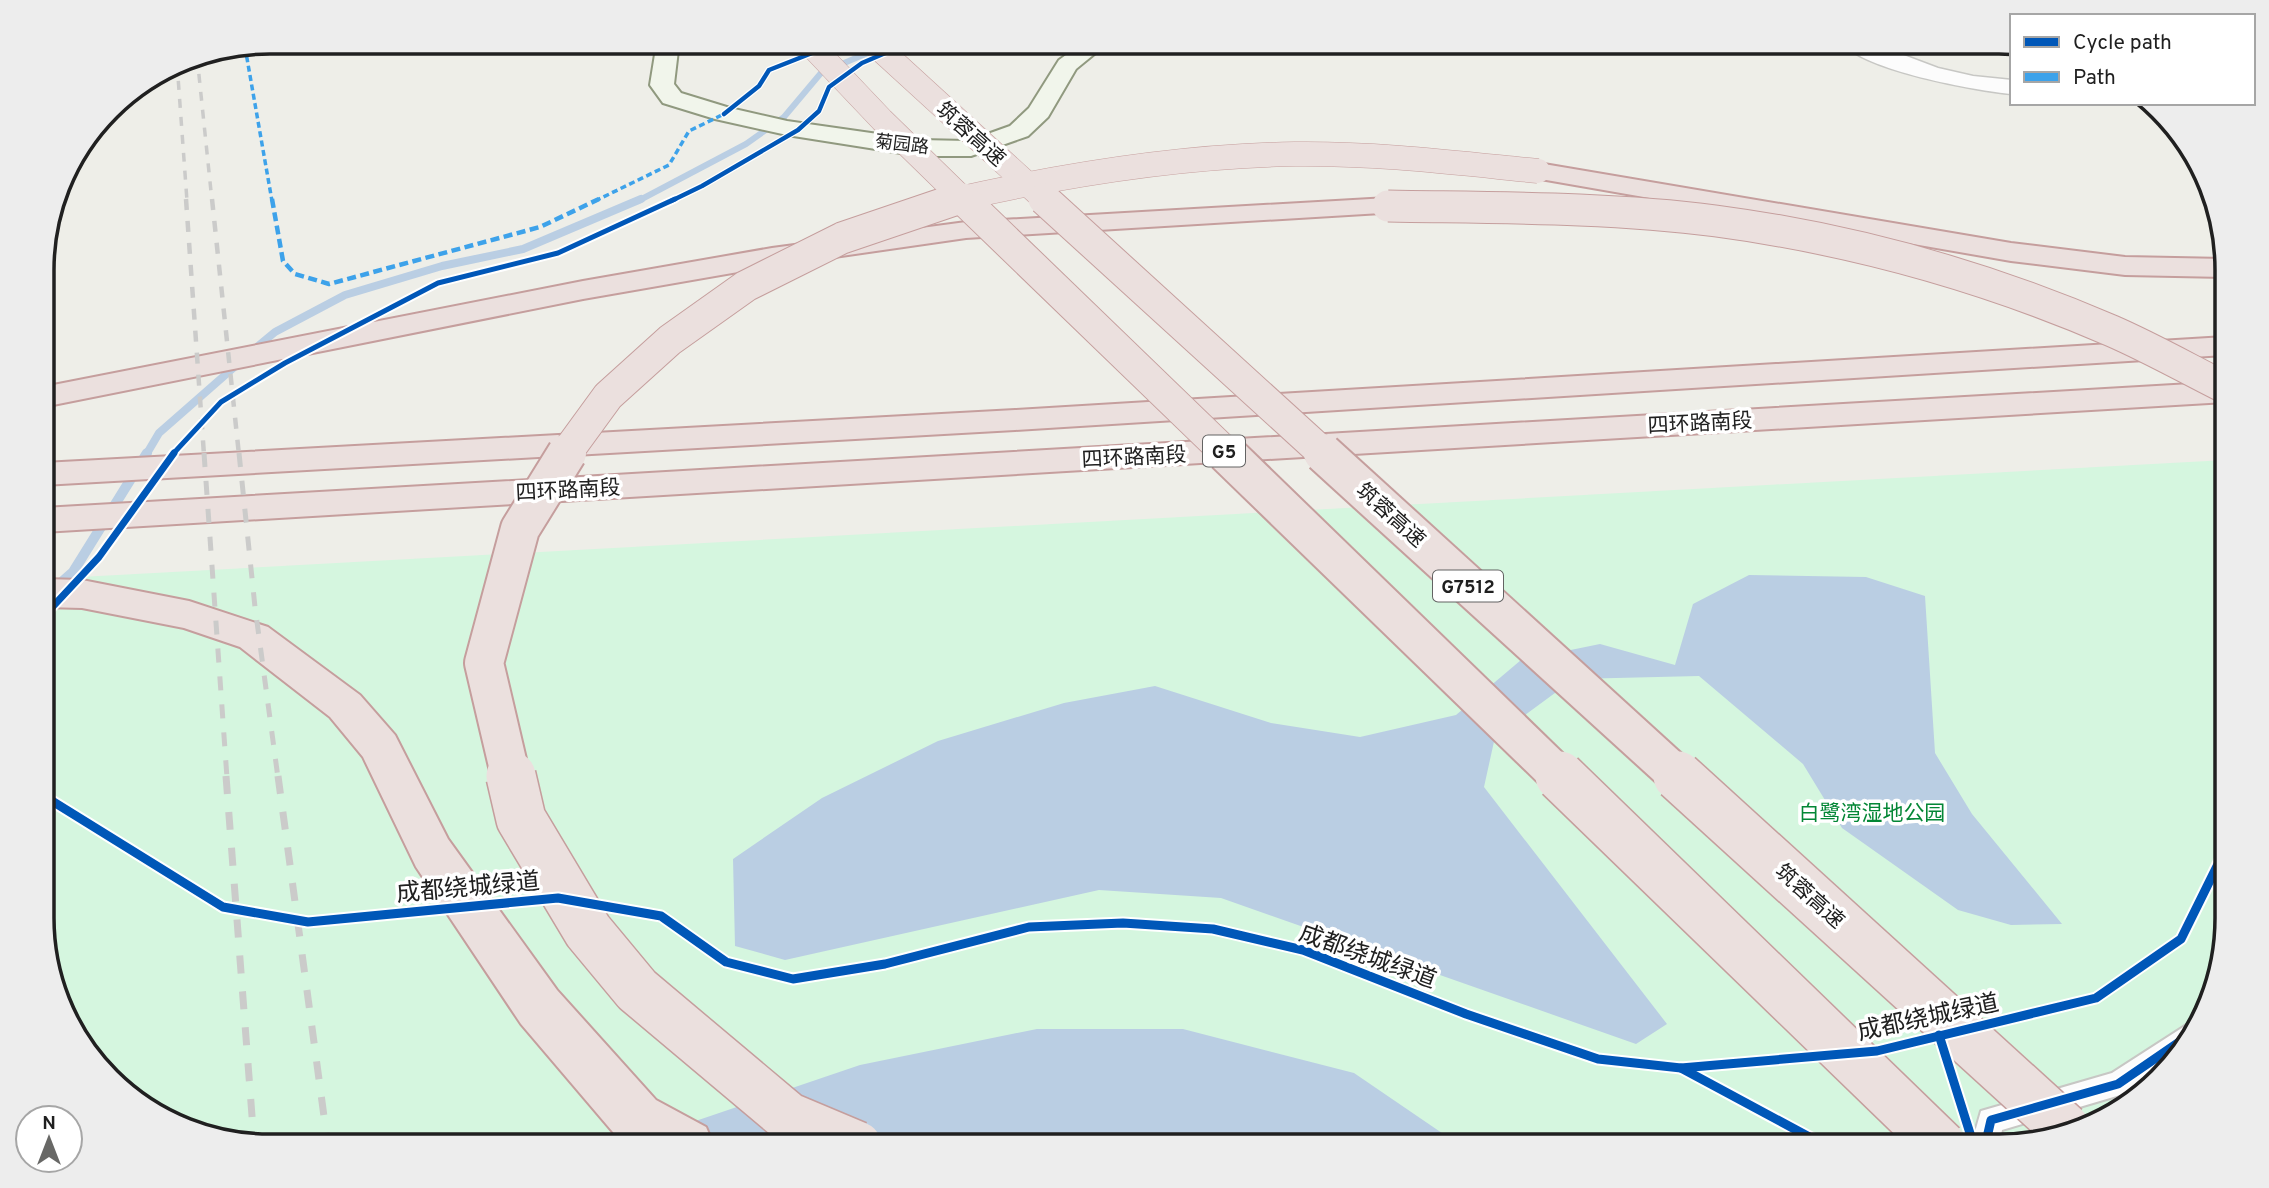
<svg xmlns="http://www.w3.org/2000/svg" width="2269" height="1188" viewBox="0 0 2269 1188" font-family="Overpass,'Noto Sans SC',sans-serif">
<style>
.park{fill:#d5f6df}
.water{fill:#bacee3}
.lines{fill:none;stroke-linecap:round;stroke-linejoin:round}
.stream-far2{stroke:#bacee3;stroke-width:6}
.stream-far1{stroke:#bacee3;stroke-width:8}
.stream{stroke:#bacee3;stroke-width:10}
.lane-casing{stroke:#c7c7c4;stroke-width:4}
.street-casing{stroke:#c7c7c4;stroke-width:3}
.secondary-casing{stroke:#90997f;stroke-width:4}
.highway-casing{stroke:#c59e9d;stroke-width:4}
.lane{fill:#fcfcfc;fill-rule:evenodd}
.street{fill:#fcfcfc;fill-rule:evenodd}
.secondary{fill:#f1f5eb;fill-rule:evenodd}
.highway{fill:#ebe0de;fill-rule:evenodd}
.rail-far3{stroke:#cbcbca;stroke-width:3.5;stroke-dasharray:9 9;stroke-linecap:butt}
.rail-far2{stroke:#cbcbca;stroke-width:4.5;stroke-dasharray:11 11;stroke-linecap:butt}
.rail-far1{stroke:#cbcbca;stroke-width:5;stroke-dasharray:14 14;stroke-linecap:butt}
.rail{stroke:#cbcbca;stroke-width:7;stroke-dasharray:18 18;stroke-linecap:butt}
.highway-bridge-far3-casing{stroke:#c59e9d;stroke-width:25;stroke-linecap:butt}
.highway-bridge-far2-casing{stroke:#c59e9d;stroke-width:33;stroke-linecap:butt}
.highway-bridge-far1-casing{stroke:#c59e9d;stroke-width:42;stroke-linecap:butt}
.highway-bridge-casing{stroke:#c59e9d;stroke-width:52;stroke-linecap:butt}
.highway-bridge-far3{stroke:#ebe0de;stroke-width:24}
.highway-bridge-far2{stroke:#ebe0de;stroke-width:31}
.highway-bridge-far1{stroke:#ebe0de;stroke-width:38}
.highway-bridge{stroke:#ebe0de;stroke-width:49}
.quiet-far1{stroke:#3da2ea;stroke-width:3.5;stroke-dasharray:6 3.5;stroke-linecap:butt}
.quiet{stroke:#3da2ea;stroke-width:4.5;stroke-dasharray:9 4.5;stroke-linecap:butt}
.cycleway-far3-casing{stroke:#fff;stroke-width:7}
.cycleway-far2-casing{stroke:#fff;stroke-width:9}
.cycleway-far1-casing{stroke:#fff;stroke-width:11}
.cycleway-casing{stroke:#fff;stroke-width:13}
.cycleway-far3{stroke:#0057b8;stroke-width:4.5}
.cycleway-far2{stroke:#0057b8;stroke-width:5}
.cycleway-far1{stroke:#0057b8;stroke-width:7}
.cycleway{stroke:#0057b8;stroke-width:9}
.labels{text-anchor:middle;stroke-width:7;stroke-linejoin:round;paint-order:stroke}
.far-street-label{font-size:18px;fill:#202020;stroke:#fff}
.shield{fill:#fff;stroke:#636363;stroke-width:2}
.shield-label{font-size:19px;font-weight:bold;fill:#202020}
.street-label{font-size:21px;fill:#202020;stroke:#fff}
.park-label{font-size:21px;fill:#048736;stroke:#fff}
.near-street-label{font-size:24px;fill:#202020;stroke:#fff}
.rim{fill:none;stroke:#202020;stroke-width:3.5}
</style>
<rect width="100%" height="100%" fill="#eeeee8"/>
<path class="park" d="M2226,460l1,458 -24,101 -78,89 -112,38h-1743l-101,-24 -88,-77 -37,-97 -1,-369z"/>
<g class="water">
<path d="M1749,575l117,2 59,19 10,157 37,61 90,110 -51,1 -53,-15 -116,-82 -39,-64 -104,-88 -125,3 -79,58 -11,50 183,237 -31,20 -415,-146 -122,-8 -314,70 -50,-14 -2,-87 89,-61 116,-57 126,-38 91,-17 116,37 89,14 96,-22 65,-55 79,-16 75,21 18,-61z"/>
<path d="M1037,1029h146l171,44 107,73h-839l238,-81z"/>
</g>
<g class="lines">
<path class="stream-far2" d="M638,201l108,-57 38,-27 37,-44 72,-31"/>
<g class="stream-far1">
<path d="M251,352l24,-20 70,-37 97,-29 81,-17 118,-50"/>
<path d="M146,455l13,-22 81,-71"/>
</g>
<path class="stream" d="M56,587l17,-15 74,-119"/>
<defs>
<path id="lane" d="M2188,1024l8,3 -41,46 -28,20 -125,37 -3,16h-28l10,-35 131,-38z"/>
<path id="street" d="M1842,42h27l69,26 35,8 39,4v14c-35,-3 -151,-24 -170,-52z"/>
<path id="secondary" d="M657,42h22l-5,42 7,9 49,15 57,13 133,19 48,1 42,-15 19,-18 30,-48 25,-18h25l-33,27 -28,48 -20,19 -57,20h-51l-133,-21 -72,-16 -52,-16 -13,-18z"/>
<g id="highway">
<path d="M1538,163l473,80 114,14 100,2v18l-100,-2 -114,-14 -482,-84 -4,-6 4,-6z"/>
<path d="M1388,198l10,2 4,6 -4,6 -432,26 -194,28 -189,33 -540,108v-20l540,-106 189,-33 194,-26z"/>
<path d="M2225,337v18l-1210,75 -972,55v-22l972,-53z"/>
<path d="M2225,382l1,20 -2183,130v-24z"/>
<path d="M43,579l39,1 107,21 79,26 92,68 35,40 53,104 109,151 99,110 50,27 8,19h-81l-15,-8 -97,-114 -105,-157 -53,-110 -33,-40 -90,-70 -56,-19 -102,-20 -39,-1z"/>
</g>
</defs>
<use href="#lane" class="lane-casing"/>
<use href="#street" class="street-casing"/>
<use href="#secondary" class="secondary-casing"/>
<use href="#highway" class="highway-casing"/>
<use href="#lane" class="lane"/>
<use href="#street" class="street"/>
<use href="#secondary" class="secondary"/>
<use href="#highway" class="highway"/>
<g class="rail-far3">
<path d="M197,56l15,145"/>
<path d="M177,63l10,138"/>
</g>
<g class="rail-far2">
<path d="M186,199l18,256"/>
<path d="M212,199l27,256"/>
</g>
<g class="rail-far1">
<path d="M204,453l23,325"/>
<path d="M239,453l16,154 23,171"/>
</g>
<g class="rail">
<path d="M226,776l28,366"/>
<path d="M278,776l50,370"/>
</g>
<defs>
<g id="highway-bridge-far3">
<path d="M808,42l74,78 83,81"/>
<path d="M872,42l174,159"/>
<path d="M949,201c113,-26 230,-45 346,-47 81,-1 162,9 243,17"/>
</g>
<g id="highway-bridge-far2">
<path d="M963,199l265,256"/>
<path d="M1044,199l281,256"/>
<path d="M1388,206c109,2 219,1 328,15 135,18 271,56 396,110 39,17 76,38 114,57"/>
<path d="M565,455l43,-59 62,-56 76,-54 96,-48 115,-39"/>
</g>
<g id="highway-bridge-far1">
<path d="M1226,453l335,325"/>
<path d="M1323,453l357,325"/>
<path d="M511,778l-27,-115 36,-134 47,-76"/>
</g>
<g id="highway-bridge">
<path d="M511,776l10,43 67,112 49,59 151,127 69,29"/>
<path d="M1560,776l382,370"/>
<path d="M1678,776l387,352"/>
</g>
</defs>
<use href="#highway-bridge-far3" class="highway-bridge-far3-casing"/>
<use href="#highway-bridge-far2" class="highway-bridge-far2-casing"/>
<use href="#highway-bridge-far1" class="highway-bridge-far1-casing"/>
<use href="#highway-bridge" class="highway-bridge-casing"/>
<use href="#highway-bridge-far3" class="highway-bridge-far3"/>
<use href="#highway-bridge-far2" class="highway-bridge-far2"/>
<use href="#highway-bridge-far1" class="highway-bridge-far1"/>
<use href="#highway-bridge" class="highway-bridge"/>
<g class="quiet-far1">
<path d="M245,47l27,154"/>
<path d="M595,201l74,-36 20,-34 35,-17"/>
</g>
<path class="quiet" d="M272,199l11,62 12,13 34,10 211,-57 59,-28"/>
<defs>
<g id="cycleway-far3">
<path d="M724,114l35,-28 10,-16 71,-28"/>
<path d="M671,201l31,-15 96,-56 21,-19 10,-24 33,-24 49,-21"/>
</g>
<path id="cycleway-far2" d="M172,455l49,-53 64,-39 153,-80 120,-30 117,-54"/>
<path id="cycleway-far1" d="M43,617l56,-60 75,-104"/>
<g id="cycleway">
<path d="M44,796l179,111 85,15 250,-24 103,18 65,46 67,17 92,-15 144,-37 94,-4 90,6 90,21 163,64 132,45 83,9 196,-17 219,-53 85,-59 46,-93"/>
<path d="M1939,1035l35,111"/>
<path d="M1681,1068l145,78"/>
<path d="M1985,1146l6,-26 127,-36 70,-48"/>
</g>
</defs>
<use href="#cycleway-far3" class="cycleway-far3-casing"/>
<use href="#cycleway-far2" class="cycleway-far2-casing"/>
<use href="#cycleway-far1" class="cycleway-far1-casing"/>
<use href="#cycleway" class="cycleway-casing"/>
<use href="#cycleway-far3" class="cycleway-far3"/>
<use href="#cycleway-far2" class="cycleway-far2"/>
<use href="#cycleway-far1" class="cycleway-far1"/>
<use href="#cycleway" class="cycleway"/>
</g>
<g class="labels">
<g class="far-street-label">
<text transform="translate(902 144) rotate(7)" y="6">菊园路</text>
</g>
<g class="shield">
<rect x="1203" y="435.5" width="42" height="31" rx="5"/>
<rect x="1433" y="570.5" width="70" height="31" rx="5"/>
</g>
<g class="shield-label">
<text x="1224" y="458">G5</text>
<text x="1468" y="593">G7512</text>
</g>
<g class="street-label">
<text transform="translate(971 134) rotate(42)" y="7">筑蓉高速</text>
<text transform="translate(1700 423) rotate(-3)" y="7">四环路南段</text>
<text transform="translate(1134 457) rotate(-3)" y="7">四环路南段</text>
<text transform="translate(568 490) rotate(-3)" y="7">四环路南段</text>
<text transform="translate(1391 515) rotate(42)" y="7">筑蓉高速</text>
<text transform="translate(1810 896) rotate(42)" y="7">筑蓉高速</text>
</g>
<g class="park-label">
<text x="1872" y="820">白鹭湾湿地公园</text>
</g>
<g class="near-street-label">
<text transform="translate(468 887) rotate(-5)" y="8">成都绕城绿道</text>
<text transform="translate(1368 956) rotate(20)" y="8">成都绕城绿道</text>
<text transform="translate(1928 1017) rotate(-12)" y="8">成都绕城绿道</text>
</g>
</g>
<path d="M0 0H2269V1188H0ZM270 54H1999A216 216 0 0 1 2215 270V918A216 216 0 0 1 1999 1134H270A216 216 0 0 1 54 918V270A216 216 0 0 1 270 54Z" fill="#ededed" fill-rule="evenodd"/>
<path class="rim" d="M270 54H1999A216 216 0 0 1 2215 270V918A216 216 0 0 1 1999 1134H270A216 216 0 0 1 54 918V270A216 216 0 0 1 270 54Z"/>
<rect x="2010" y="14" width="245" height="91" fill="#ffffff" stroke="#a6a6a6" stroke-width="2"/>
<rect x="2024" y="37" width="35" height="10" fill="#0057b8" stroke="#a6a6a6" stroke-width="2"/>
<text x="2073" y="49" font-size="21" fill="#202020">Cycle path</text>
<rect x="2024" y="72" width="35" height="10" fill="#3da2ea" stroke="#a6a6a6" stroke-width="2"/>
<text x="2073" y="84" font-size="21" fill="#202020">Path</text>
<g transform="translate(49 1139)"><circle r="33" fill="#ffffff" stroke="#a6a6a6" stroke-width="2"/>
<path d="M0-5L12 26L0 18L-12 26Z" fill="#686866"/>
<text y="-10" font-size="19" font-weight="bold" text-anchor="middle" fill="#202020">N</text>
</g>
</svg>
